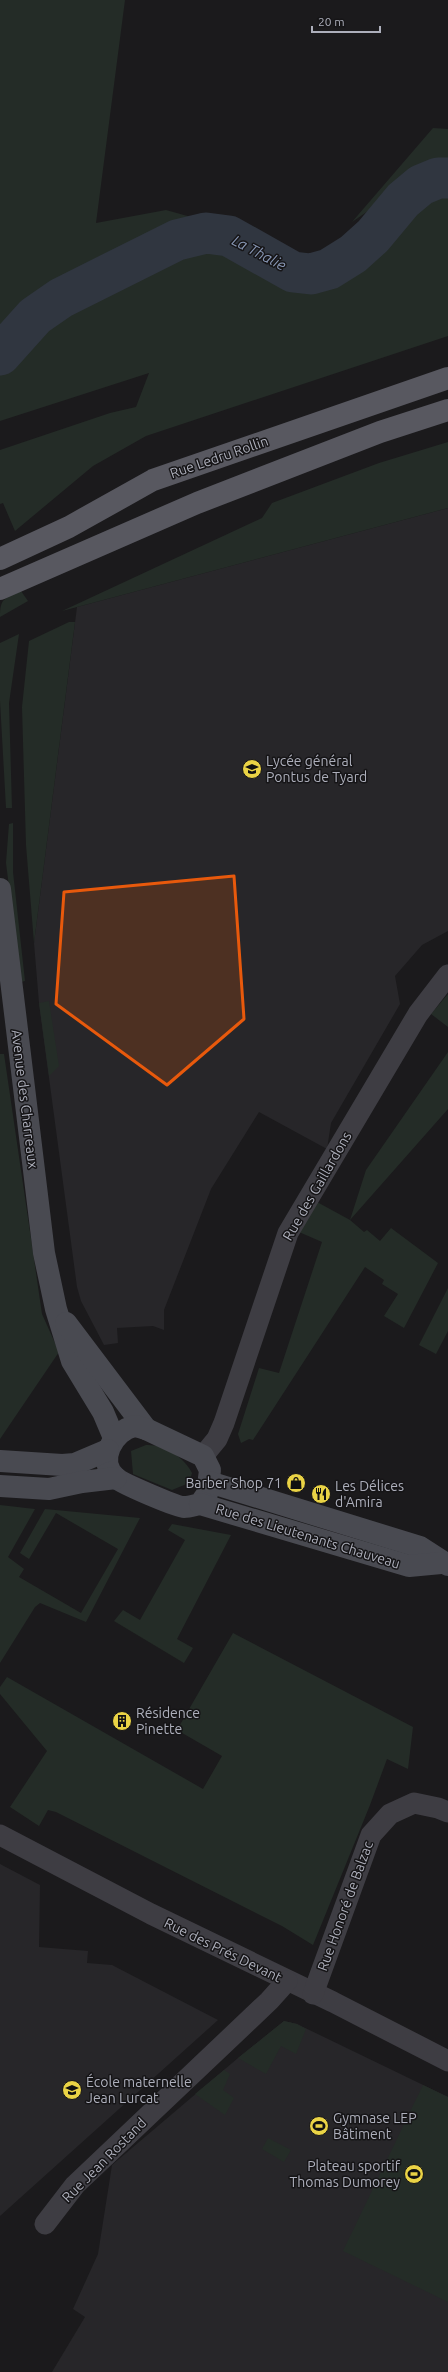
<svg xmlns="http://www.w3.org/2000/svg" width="448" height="2372" viewBox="0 0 448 2372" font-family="Ubuntu,sans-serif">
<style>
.built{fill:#272629}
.green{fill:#242c27}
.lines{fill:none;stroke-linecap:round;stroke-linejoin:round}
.river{stroke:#303640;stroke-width:41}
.street{stroke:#3e3d43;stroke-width:21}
.secondary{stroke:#494a51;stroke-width:22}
.primary{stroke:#585860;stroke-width:22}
.marked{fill:#e8590c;fill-opacity:0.2;stroke:#e8590c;stroke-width:3;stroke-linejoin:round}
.labels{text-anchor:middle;stroke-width:3;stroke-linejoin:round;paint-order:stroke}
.street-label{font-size:14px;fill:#adafbb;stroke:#161517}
.poi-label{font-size:14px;fill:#adafbb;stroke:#161517;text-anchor:start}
.water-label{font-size:15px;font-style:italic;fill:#8796b4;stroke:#161517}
</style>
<rect width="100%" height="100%" fill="#1b1a1c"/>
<g class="built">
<path d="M448,508v423l-26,14 -27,31 5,28 -69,119 -4,26 -68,-37 -48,77 -47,121v20l-11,-4 -36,2 1,15 -14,2 -23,-44 -4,-14 -38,-284 -5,-60 43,-336z"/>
<path d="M0,1864l40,21 -1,62 49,4 -1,12 25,2 106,55 -218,196z"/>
<path d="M284,2021l13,3 151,73v275h-396l33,-55 -12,-8 25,-55 14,-89 126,-107z"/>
</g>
<g class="green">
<path d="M0,0h125l-29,223 70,-13 25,7 -141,68 -22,20 -28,36z"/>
<path d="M433,128l15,1v36l-16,2 -80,55z"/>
<path d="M448,187v149l-302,100 -53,30 -78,65 -12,-28 -3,1v-54l110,-37 26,-6 13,-34 -149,48v-50l42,-47 36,-21 98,-43 40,-14c27,14 73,43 104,37 15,-2 53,-33 63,-46 23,-28 29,-40 65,-50z"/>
<path d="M448,442v66l-386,103 200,-93 10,-15 107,-40z"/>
<path d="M21,591l7,10 -28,16c0,-19 4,-18 21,-26z"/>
<path d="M69,622h6l-41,321 -8,-98 -4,-138 7,-66z"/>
<path d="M19,634l-10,69 3,105h-6l-6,-107v-58z"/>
<path d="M13,823v49l12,109 -4,1 -15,-119 3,-39z"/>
<path d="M448,994v33l-17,-13z"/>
<path d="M49,1001l10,65 -10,10 -10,-73z"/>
<path d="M448,1052v57l-98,111 14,12 3,-2 13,11 11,-13 47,35 -34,65 -20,-12 14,-22 -16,-10 2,-4 -19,-13 -112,173 -4,-1 -8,4 -3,-9 21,-66 20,5 43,-131 -23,-10 18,-30 33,18 16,-50z"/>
<path d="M0,1054h4l38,260 17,38 -59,87z"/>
<path d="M448,1288v43l-12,23 -17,-9z"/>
<path d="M146,1445c18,-1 38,12 46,28l-3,10 -17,7 -39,-16 -2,-23z"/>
<path d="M0,1505l35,4 -27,48 16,12 -5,8 62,36 37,-64 -62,-36 -27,46 -9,-6 25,-44 95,9 -54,104 -46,-19 -5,4 -35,56z"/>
<path d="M172,1524l59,11 -54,104 16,9 -9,15 -70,-42 9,-11 17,10 45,-80 -17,-10z"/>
<path d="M233,1633l180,94 -5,42 -21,-10 -17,46 -57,140 -31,-19 -226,-114 -8,-2 -9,16 -29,-19 37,-56 -47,-57v-7l7,-10 196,112 19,-33 -45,-26z"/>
<path d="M284,2021l13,3 9,5 -10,25 -15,-8 -15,28 -28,-16z"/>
<path d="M224,2070l6,4 -7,16 11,8 -9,17 -30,-21z"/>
<path d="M423,2085l25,12v205l-105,-51z"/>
<path d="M268,2138l23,12 -7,12 -22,-13z"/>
</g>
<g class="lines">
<path class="river" d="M0,355l35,-39 26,-18 116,-58 29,-7 23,3 64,36 18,2 18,-5 24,-15 20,-18 30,-36 18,-15 17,-7h10"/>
<g class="street">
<path d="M203,1456l14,-17 7,-16 64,-190 130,-219 30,-39"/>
<path d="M0,1835l151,79 182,88 115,59"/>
<path d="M313,1994l58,-159 19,-21 24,-11 24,5 10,4"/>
<path d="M45,2224l30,-39 194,-184 18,-20"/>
</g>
<g class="secondary">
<path d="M0,889l44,364 12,56 16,52 31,51 11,26"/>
<path d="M66,1323l80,106"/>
<path d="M135,1426l11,3 57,27 7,14 -3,24 -7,10c-5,1 -11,3 -16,3 -7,0 -61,-23 -68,-29 -20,-16 -3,-48 19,-52z"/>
<path d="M0,1461l62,4 13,-1 33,-14"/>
<path d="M209,1482l211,65 28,18"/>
<path d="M0,1486l49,3 33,-7 34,-4"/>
<path d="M200,1504l209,62 32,-3"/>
</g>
<g class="primary">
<path d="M0,559l69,-32 84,-47 295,-102"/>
<path d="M0,589l197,-86 183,-71 68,-22"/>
</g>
</g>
<path class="marked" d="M234,876l10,143 -77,66 -111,-81 8,-112z"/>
<defs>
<symbol id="school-disc" viewBox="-11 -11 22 22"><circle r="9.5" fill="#ead345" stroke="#161517"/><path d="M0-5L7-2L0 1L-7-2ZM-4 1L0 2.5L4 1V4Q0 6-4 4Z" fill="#111"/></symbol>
<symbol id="shop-disc" viewBox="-11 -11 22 22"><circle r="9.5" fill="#ead345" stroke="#161517"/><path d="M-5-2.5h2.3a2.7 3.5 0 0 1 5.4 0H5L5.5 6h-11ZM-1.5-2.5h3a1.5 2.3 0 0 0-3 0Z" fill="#111"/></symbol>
<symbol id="restaurant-disc" viewBox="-11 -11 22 22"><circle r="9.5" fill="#ead345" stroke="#161517"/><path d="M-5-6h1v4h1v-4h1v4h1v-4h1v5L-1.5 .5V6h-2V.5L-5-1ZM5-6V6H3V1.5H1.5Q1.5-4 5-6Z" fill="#111"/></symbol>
<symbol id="building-disc" viewBox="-11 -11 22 22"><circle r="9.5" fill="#ead345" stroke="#161517"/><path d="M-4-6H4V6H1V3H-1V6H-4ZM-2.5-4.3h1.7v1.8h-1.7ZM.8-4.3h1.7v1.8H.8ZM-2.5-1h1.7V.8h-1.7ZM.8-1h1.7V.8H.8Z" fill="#111"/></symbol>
<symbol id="stadium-disc" viewBox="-11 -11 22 22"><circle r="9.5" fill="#ead345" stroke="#161517"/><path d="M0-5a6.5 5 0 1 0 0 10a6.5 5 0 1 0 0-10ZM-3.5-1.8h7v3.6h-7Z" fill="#111"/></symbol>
</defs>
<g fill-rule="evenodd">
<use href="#school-disc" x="241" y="758" width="22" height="22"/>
<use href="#shop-disc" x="285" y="1472" width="22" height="22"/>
<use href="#restaurant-disc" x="310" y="1483" width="22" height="22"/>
<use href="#building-disc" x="111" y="1710" width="22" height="22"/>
<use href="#school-disc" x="61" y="2079" width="22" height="22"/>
<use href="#stadium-disc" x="308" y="2115" width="22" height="22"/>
<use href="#stadium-disc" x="403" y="2163" width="22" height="22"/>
</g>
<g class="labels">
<g class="street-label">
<text transform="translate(219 457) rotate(-19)" y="5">Rue Ledru Rollin</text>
<text transform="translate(25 1099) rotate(83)" y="5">Avenue des Charreaux</text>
<text transform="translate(317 1186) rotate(-60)" y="5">Rue des Gaillardons</text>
<text transform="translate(308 1536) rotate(17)" y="5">Rue des Lieutenants Chauveau</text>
<text transform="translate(345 1906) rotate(-70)" y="5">Rue Honoré de Balzac</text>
<text transform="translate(223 1950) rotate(26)" y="5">Rue des Prés Devant</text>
<text transform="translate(104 2160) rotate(-45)" y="5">Rue Jean Rostand</text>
</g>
<g class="poi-label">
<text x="266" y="766">Lycée général<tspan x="266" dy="16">Pontus de Tyard</tspan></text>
<text x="282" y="1488" text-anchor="end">Barber Shop 71</text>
<text x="335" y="1491">Les Délices<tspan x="335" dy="16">d'Amira</tspan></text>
<text x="136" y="1718">Résidence<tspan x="136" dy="16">Pinette</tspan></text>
<text x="86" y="2087">École maternelle<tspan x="86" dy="16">Jean Lurcat</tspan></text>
<text x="333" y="2123">Gymnase LEP<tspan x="333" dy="16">Bâtiment</tspan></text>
<text x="400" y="2171" text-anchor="end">Plateau sportif<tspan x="400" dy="16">Thomas Dumorey</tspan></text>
</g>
<g class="water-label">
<text transform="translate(259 253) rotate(28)" y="5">La Thalie</text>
</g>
</g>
<path d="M312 26v6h68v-6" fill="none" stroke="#adafbb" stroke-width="2"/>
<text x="318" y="26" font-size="12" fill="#adafbb" stroke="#161517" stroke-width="3" paint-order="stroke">20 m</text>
</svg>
